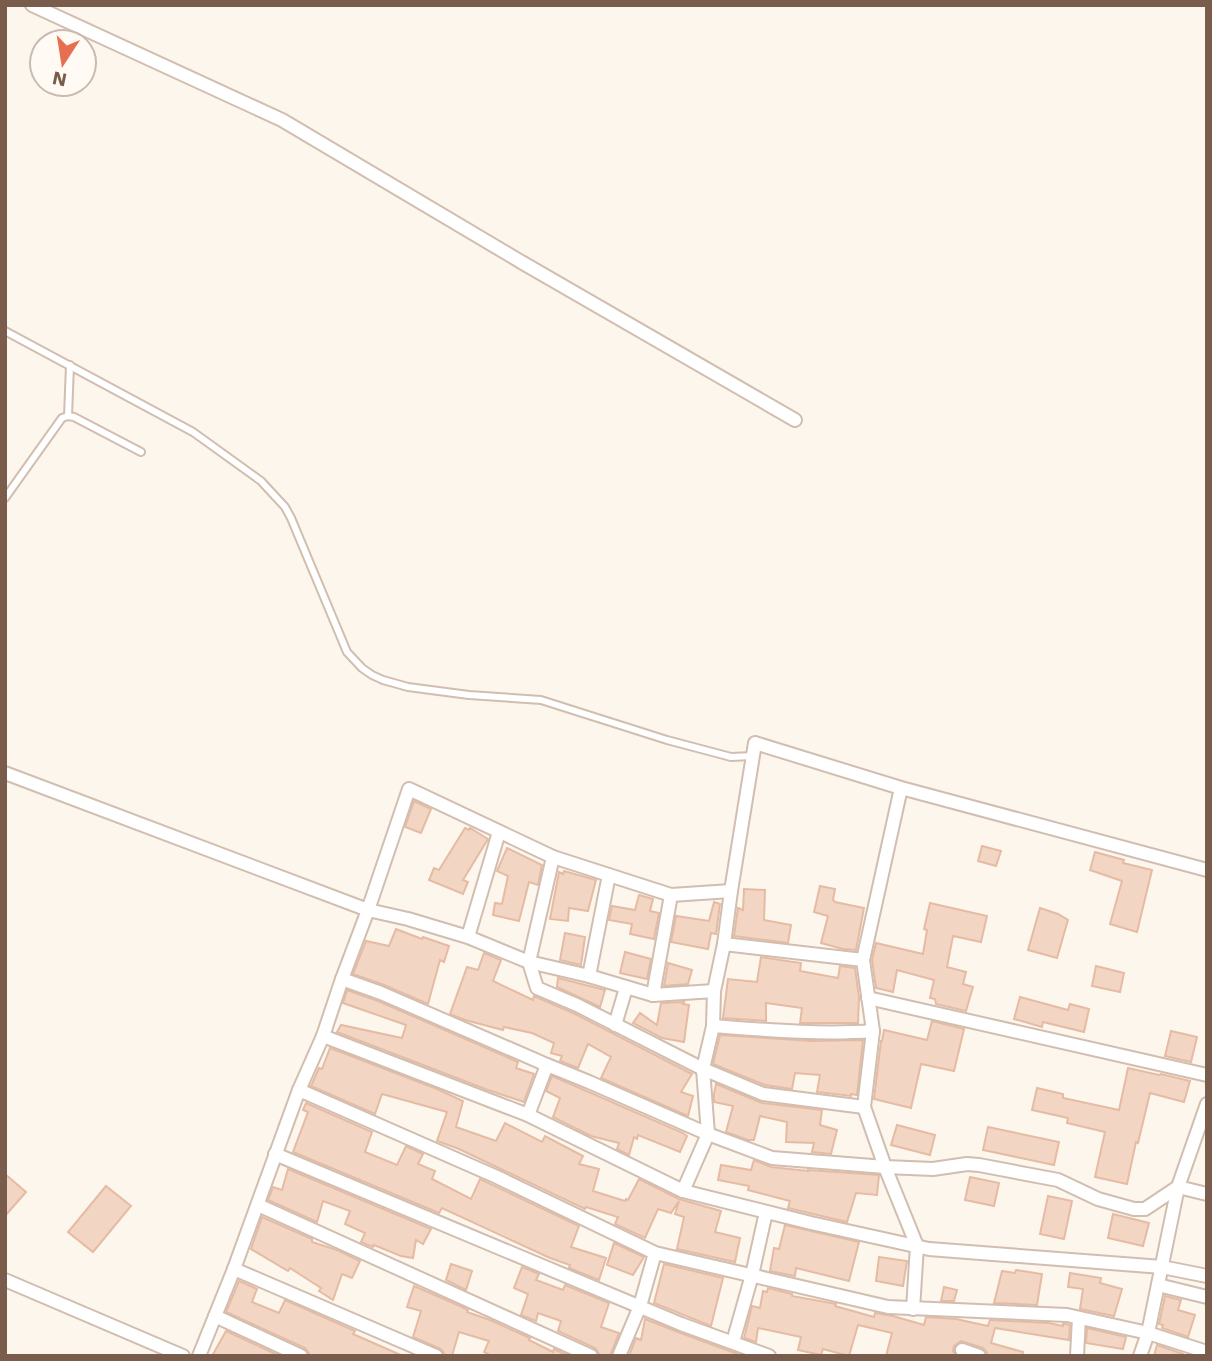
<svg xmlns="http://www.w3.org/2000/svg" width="1212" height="1361" viewBox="0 0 1212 1361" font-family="'Work Sans',sans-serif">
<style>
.building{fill:#f3d5c3;stroke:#e6bba3;stroke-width:2}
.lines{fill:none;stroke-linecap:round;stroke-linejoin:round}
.lane-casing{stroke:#d1beb0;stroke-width:10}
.street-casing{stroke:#d1beb0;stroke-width:16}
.lane{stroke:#fff;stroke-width:6}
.street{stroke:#fff;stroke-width:12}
</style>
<rect width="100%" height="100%" fill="#fdf6ec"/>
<g class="building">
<path d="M414,801l17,8 -10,24 -16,-6z"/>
<path d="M465,828l4,2 1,-2 18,11 -25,41 5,2 -5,12 -34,-14 5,-12 5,2z"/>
<path d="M982,846l19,5 -5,15 -18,-5z"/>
<path d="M507,848l35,17 -4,20 -9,-3 -10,39 -26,-6 2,-12 7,1 6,-28 -11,-5z"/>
<path d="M1095,852l29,8 -1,3 29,7 -15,62 -27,-8 12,-43 -32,-11z"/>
<path d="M564,871l32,9 -8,31 -19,-3 -1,13 -18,-2 9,-47 4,2z"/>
<path d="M820,886l15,3 -2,11 2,2 29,6 -8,42 -13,-1 -22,-6 7,-27 -14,-4z"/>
<path d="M744,889l21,1 -1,30 27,5 -3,18 -54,-7 4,-28 5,2z"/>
<path d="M639,895l14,4 -3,12 9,2 -5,26 -24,-5 2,-10 -23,-4 3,-14 23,4z"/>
<path d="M714,902l6,2 -4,30 -5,-1 -3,16 -37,-7 5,-26 33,5z"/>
<path d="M930,903l57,13 -6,26 -28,-6 -6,31 19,5 -3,12 10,3 -7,24 -30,-7 -1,-5 -5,-1 4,-18 -37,-10 -4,22 -17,-4 -4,-28 4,-17 47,11 4,-24 -3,-1z"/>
<path d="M1040,908l18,6 10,6 -11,38 -29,-8z"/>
<path d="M396,929l26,10 1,-2 26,9 -5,16 -4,-2 -12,44 -44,-19 -31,-11 13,-33 23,5z"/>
<path d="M565,933l20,4 -4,28 -21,-5z"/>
<path d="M625,952l26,7 -4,20 -27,-6z"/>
<path d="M484,953l17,7 -8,21 40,19 1,-4 39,17 119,61 -11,18 12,4 -5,20 -87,-38 10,-21 -23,-13 -10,24 -18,-7 2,-5 -11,-3 3,-10 -22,-10 -28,-6 -1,3 -38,-10 -15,-6 17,-47 11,3z"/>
<path d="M761,957l40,6 -1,8 38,7 2,-12 15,2 4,29 -1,26h-58l2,-15 -36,-5v18l-43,-3 5,-39 29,3z"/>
<path d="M668,963l24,7 -4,14 -24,2z"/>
<path d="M1096,966l28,7 -4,19 -28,-6z"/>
<path d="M558,978l47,12 -5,17 -43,-20z"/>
<path d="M347,990l31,11 140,61 -2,6 18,6 -10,28 -36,-12 -151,-58 4,-7 61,13 4,-13 -63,-22z"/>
<path d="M1020,997l48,13 2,-6 19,5 -5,23 -41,-10 -1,5 -28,-8z"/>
<path d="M684,1002l-1,2 6,1 -5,37 -22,-4 -29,-15 7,-10 17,12 4,-22z"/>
<path d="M932,1021l32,8 -10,42 -33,-7 -10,44 -37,-9 7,-58h1l2,-11 43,10z"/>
<path d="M1171,1031l26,6 -6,25 -26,-6z"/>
<path d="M720,1035l93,6 50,-1 -6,55 -6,-1v2l-34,-4 3,-17 -25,-2 -3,16 -27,-4 -52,-21z"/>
<path d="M330,1048l107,41 26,12 -7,26 40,14 9,-18 37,19 3,-6 38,20 -4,8 20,5 -6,22 32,10 1,-2 2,1 11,-21 40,20 42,12 -6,21 25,6 -5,24 -58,-13 7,-32 -9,-3 4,-13 -8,12 -13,-4 -13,29 -30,-14 3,-7 -32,-10 -1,2 -126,-60 -22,-8 10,-29 -65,-18 -7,20 -64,-28 8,-18 3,1z"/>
<path d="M1128,1068l31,7 2,-1 29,7 -6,21 -34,-9 -12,50 -2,-1 -9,42 -32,-7 10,-45 -38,-9 1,-5 -36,-8 5,-22 26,6v4l56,12z"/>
<path d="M552,1076l131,57 4,3 -7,16 -42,-17 -1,4 -3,-2 -5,18 -12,-6 2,-6 -28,-7 -38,-19 7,-19 -14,-7z"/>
<path d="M716,1084l46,19 60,7 -2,15 17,5 -6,24 -19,-2 2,-9 -28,-1 1,-20 -27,-6 -6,24h-6l-22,-8 7,-26 -19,-4v-8z"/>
<path d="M306,1103l66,29 -7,20 32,13 9,-19 17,8 -5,10 17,7 -3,8 39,20 9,-20 99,47 -8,21 35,11 -7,22 -30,-12 1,-3 -20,-7 -108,-50 -3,5 -146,-61 15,-40 -5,-2z"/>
<path d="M897,1125l38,10 -5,20 -39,-10z"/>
<path d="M988,1127l71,15 -5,23 -71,-15z"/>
<path d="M754,1160l17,7 37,4v-1l71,5 -2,20 -21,-2 -9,29 -59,-14 2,-7 -42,-11 1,-4 -31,-6 3,-15 30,5z"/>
<path d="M288,1169l143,60 -8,15 -7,-4 -3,18 -12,-2 -27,-11 -1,2 -12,-5 4,-9 -20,-9 5,-13 -27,-10 -6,21 -49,-22 5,-13 9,3z"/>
<path d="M5,1174l21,18 -21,24z"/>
<path d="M970,1177l29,6 -5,23 -29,-6z"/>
<path d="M106,1186l25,20 -38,46 -25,-20z"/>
<path d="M1048,1196l24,5 -8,38 -24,-5z"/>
<path d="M1113,1214l36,9 -6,23 -35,-8z"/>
<path d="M262,1217l50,22v3l25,8 23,11 -8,17 -10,-4 -9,26 -14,-9 2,-3 -31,-20 -2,3 -37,-22z"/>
<path d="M785,1225l74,17 -10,39 -53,-13 -1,8 -25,-5 4,-23 5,1z"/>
<path d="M614,1243l30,14 -11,18 -26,-10z"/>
<path d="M879,1257l28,4 -4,25 -27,-5z"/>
<path d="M451,1264l21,7 -6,19 -20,-10z"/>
<path d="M664,1264l59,14 -12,48 -57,-23z"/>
<path d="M522,1267l17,7 -3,6 27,10 2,-5 44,18 -8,24 18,6 -9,23h-10l-2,-4 -3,-4 -37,-17 3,-10 -23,-8 -2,8 -15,-6 7,-21 -14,-6z"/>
<path d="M1016,1270l26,4 -5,31 -43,-2 8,-32 13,2z"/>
<path d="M1070,1273l31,5 -1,5 22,6 -8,27 -34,-7 3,-20 -15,-2z"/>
<path d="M239,1281l18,8 -5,13 27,11 6,-13 70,31 -2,3 50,22h-93l-2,-4 -3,-4 -79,-36z"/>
<path d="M414,1286l46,20 8,4 -1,2 23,8 40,18 -1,2 24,12 1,-3 15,7h-77l-8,-4 5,-11 -30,-9 -7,24h-7l-2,-5 -4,-3 -26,-11 8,-26 -14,-4z"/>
<path d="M944,1287l13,3 -3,11h-13z"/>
<path d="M768,1288l24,6v2l44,8 -1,2 39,11 1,-4 18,3 31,9 2,-8 30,2 32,7 2,-6 59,3 14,3v-2h3l4,1 -1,15 -74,-12 -4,15 32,9 -1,4h-34l-2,-5 -3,-3 -22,-7 -7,5 -1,5 3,5h-70l6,-23 -34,-8 -9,31 -26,-7 -2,6 -23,-5 3,-13 -43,-9 -2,14 -12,-4 8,-32 8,2 3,-17 4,1z"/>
<path d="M1165,1296l16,4 -3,10 17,5 -7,22 -26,-9 1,-3 -4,-1z"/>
<path d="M645,1319l33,13 65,24h-114l7,-18 5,2z"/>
<path d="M1087,1328l39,9 -3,12 -37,-6z"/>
<path d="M226,1331l54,25h-68z"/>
<path d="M1157,1345l26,9v2h-29z"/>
</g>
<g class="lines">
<defs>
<g id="lane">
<path d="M5,331l188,101 68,49 24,26 6,11 56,134 15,16 10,7 11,5 25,7 61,8 72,5 126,40 64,17 21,-1"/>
<path d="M68,416l2,-51"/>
<path d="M5,498l57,-80 6,-2 6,1 67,35"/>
</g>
<g id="street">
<path d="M32,5l250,115 241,143 272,157"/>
<path d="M5,773l363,137 41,-121 144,68 118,38 60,-4"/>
<path d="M553,857l-24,105 8,26 40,17 126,64 60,25 101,13"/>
<path d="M468,937l31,-105"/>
<path d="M724,944l7,-53 24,-148 146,45 306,82"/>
<path d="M863,960l38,-172"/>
<path d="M589,976l20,-101"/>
<path d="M342,979l39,14 166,72 42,17 119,52 64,24 113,9 48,2 34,-5 12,1 79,15 40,19 36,10h11l33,-22 29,7"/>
<path d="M653,995l18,-100"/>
<path d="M868,998l339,77"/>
<path d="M615,1025l11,-37"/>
<path d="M713,1026c53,4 107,9 160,5l-10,-71 -139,-16 -10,47"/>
<path d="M873,1031l-9,76 21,60 32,79 -4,63"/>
<path d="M323,1036l205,79 155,76 128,32 118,26 233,18 45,9"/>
<path d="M299,1090l198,87 158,76 233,54 179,8 81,18 59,19"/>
<path d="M528,1115l19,-50"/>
<path d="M275,1154l406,170 88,32"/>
<path d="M258,1205l333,151"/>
<path d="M234,1269l202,87"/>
<path d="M5,1280l178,76"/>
<path d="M1158,1285l49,12"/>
<path d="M215,1316l86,40"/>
<path d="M733,1342l19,-67 14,-63"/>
<path d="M962,1350l17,6"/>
<path d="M199,1356l35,-87 65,-179 24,-54 19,-57 26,-69 40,9 60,18 61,25 60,14 64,19 61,-4 -1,35 -10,43 5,65 -25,57"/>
<path d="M619,1356l21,-50 15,-53"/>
<path d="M1077,1356l2,-38"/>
<path d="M1140,1356l8,-23 30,-146 29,-83"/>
</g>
</defs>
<use href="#lane" class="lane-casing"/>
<use href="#street" class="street-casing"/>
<use href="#lane" class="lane"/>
<use href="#street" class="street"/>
</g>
<rect width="1212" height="1361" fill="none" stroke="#7a5c4d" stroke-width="14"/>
<g transform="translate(63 63) rotate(192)"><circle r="33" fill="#fffaf3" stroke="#cabbb1" stroke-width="2"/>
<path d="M0-5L12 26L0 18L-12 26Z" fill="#e76f51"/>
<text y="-10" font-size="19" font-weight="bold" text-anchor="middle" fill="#7a5c4d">N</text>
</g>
</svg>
